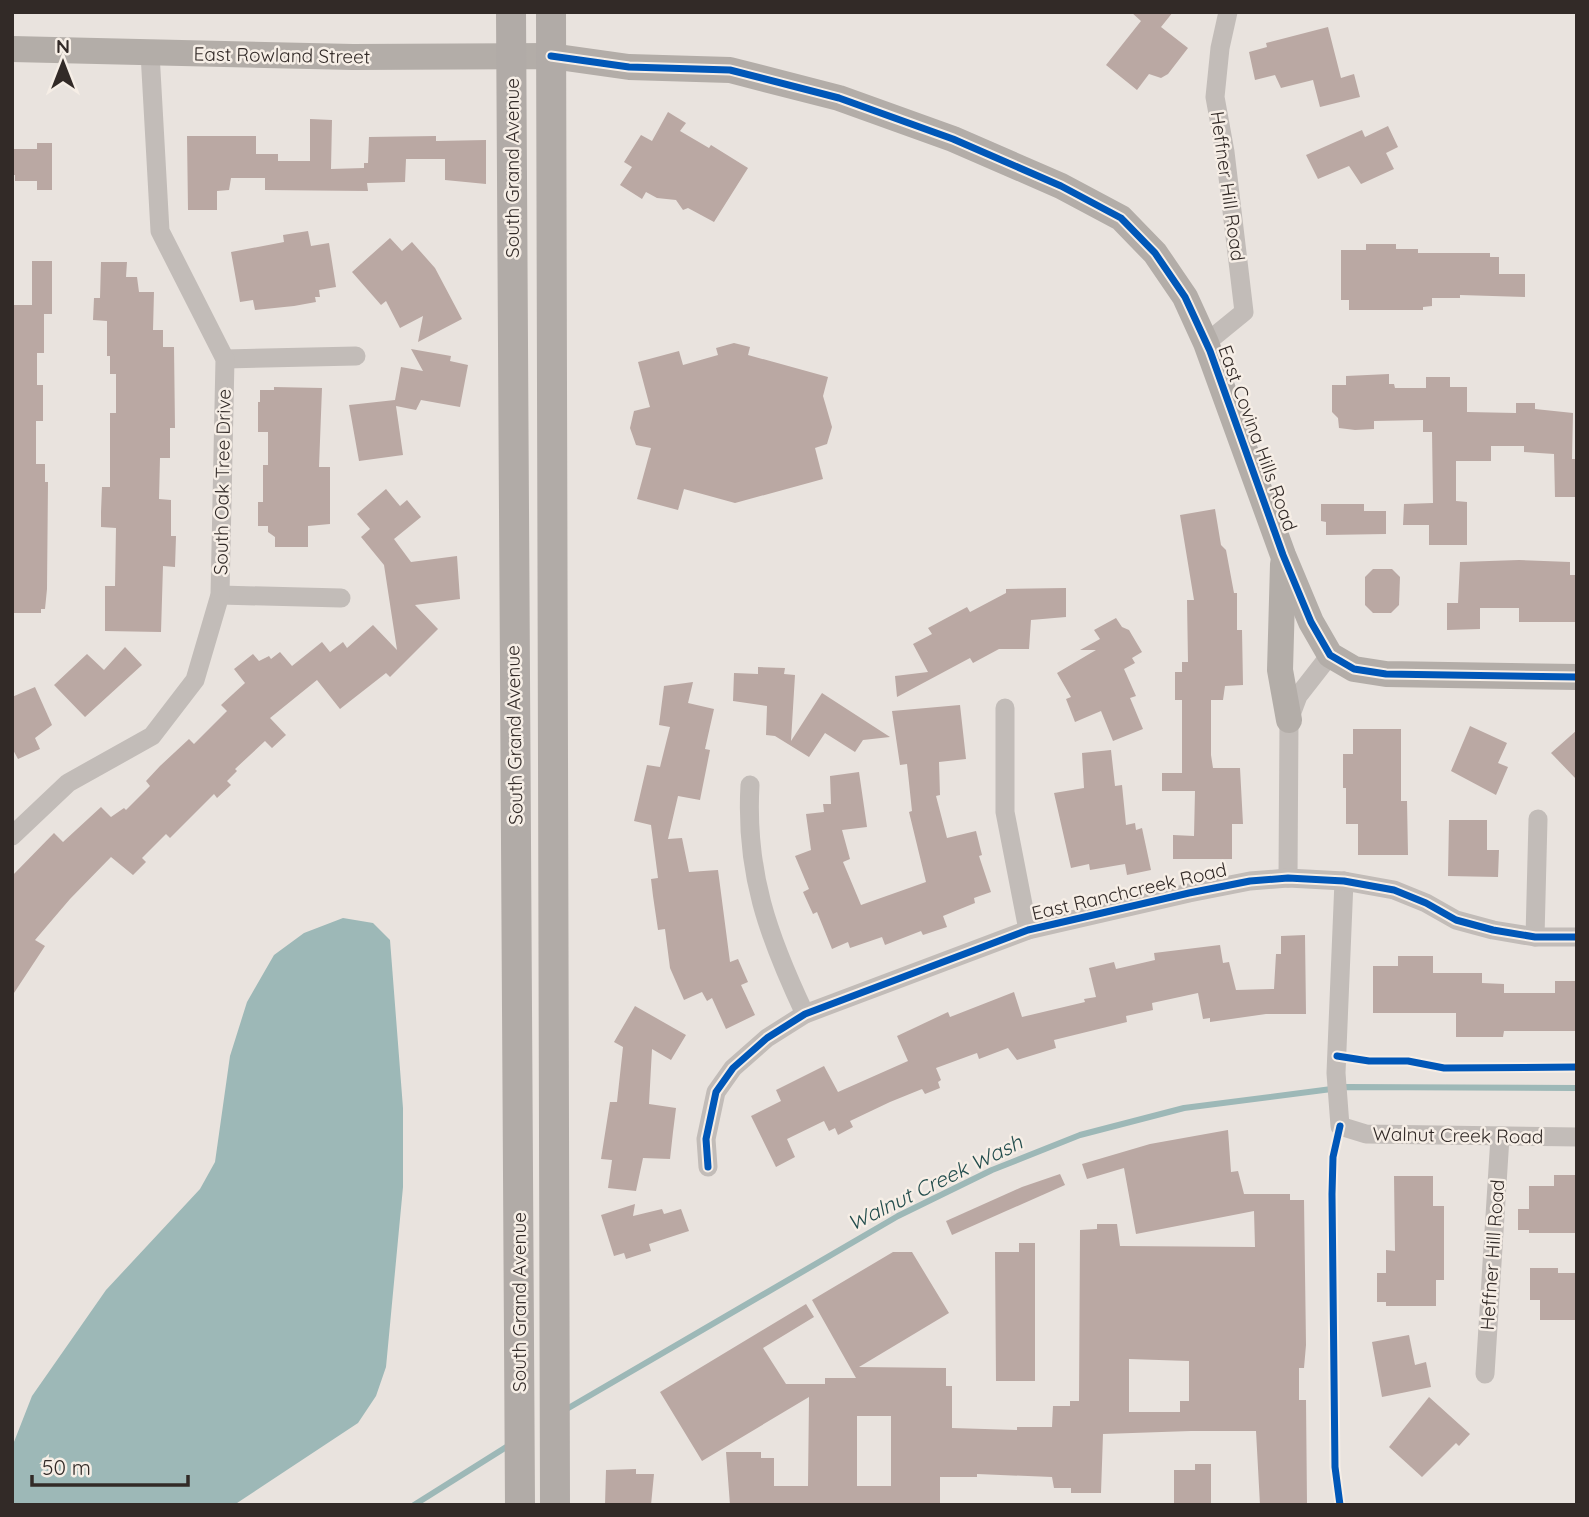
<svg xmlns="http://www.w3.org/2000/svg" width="1589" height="1517" viewBox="0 0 1589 1517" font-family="Quicksand,sans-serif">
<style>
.water{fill:#9db8b7}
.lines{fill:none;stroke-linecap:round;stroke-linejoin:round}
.stream{stroke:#9db8b7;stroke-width:6}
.building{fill:#baa8a3;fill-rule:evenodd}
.street{stroke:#c2bcb8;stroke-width:19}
.secondary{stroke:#b3ada8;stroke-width:26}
.primary{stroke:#b1aba7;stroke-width:30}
.cycleway-casing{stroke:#f6eee6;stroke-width:11}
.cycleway{stroke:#0057b8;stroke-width:7}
.labels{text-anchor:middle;stroke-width:5;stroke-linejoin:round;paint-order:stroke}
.street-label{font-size:19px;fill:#322a27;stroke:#f6eee6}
.water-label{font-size:21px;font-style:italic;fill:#234d4d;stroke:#f6eee6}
</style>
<rect width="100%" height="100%" fill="#e9e3de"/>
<path class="water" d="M343,918l30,5 17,17 13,168v79l-17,180 -10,29 -18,27 -124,82h-222v-58l20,-51 74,-106 94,-101 15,-27 15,-106 17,-54 27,-47 30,-22z"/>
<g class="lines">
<g class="stream">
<path d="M565,1410l333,-194 94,-46 88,-35 104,-27 163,-21 230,1"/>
<path d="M414,1505l97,-61"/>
</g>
</g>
<g class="building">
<path d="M1131,12h42l-12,15 27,21 -20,26 -7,4 -12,-4 -12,16 -31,-25 35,-44z"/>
<path d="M1328,27l13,51 13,-4 6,23 -40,10 -7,-27 -32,8 -6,-13 -20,5 -6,-28 18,-5 -1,-4z"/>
<path d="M668,112l18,11 -6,8 29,17 2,-3 37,23 -34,54 -26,-14 -5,2 -7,-10 -19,-2 -11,-6 -4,7 -22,-14 12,-18 -8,-5 17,-27 11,6z"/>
<path d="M310,119l22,1 -1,49 33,-1v-5h4l1,-26 67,-1v5l50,-1v44l-41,-4v-21h-39l-1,23 -38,1 1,8 -103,-1v-12h-34l-2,12 -12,1v19h-29l-1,-74h69v18h22v7h32z"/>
<path d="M1388,126l10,21 -12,6 8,16 -33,15 -12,-18 -31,13 -12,-24 56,-25 3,7z"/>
<path d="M37,143h15v47h-15v-9h-22v-6h-3v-26h25z"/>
<path d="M308,231l3,15 18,-3 7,44 -17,3 1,7h-5l1,5 -22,4 -39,4 -2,-10 -13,2 -9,-50 53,-10 -1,-7z"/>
<path d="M390,238l12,13 10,-9 23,26 27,51 -44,23 5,-26 -23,12 -14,-27 -5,4 -29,-33z"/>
<path d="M1366,244h30v5h22v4h72v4h9v17h26v23l-65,-2v3h-28v8l-9,1v3h-74v-10h-8v-50h25z"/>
<path d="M32,261h20v53h-8v39h-7v32h6v36h-7v43h9v18h3l-1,107 -2,20h-4v4h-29v-308h20z"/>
<path d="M101,262h26l-1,15h11l2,15h15l-1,38h10v17h11l1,81h-5v30h-10l-1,41 12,1v36h5l-1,31 -12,-1 -2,66 -56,-1v-45h10l1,-58 -15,-1v-15l1,-25h8v-74h6v-39h-6v-18h-3v-35l-14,-1 1,-22h6z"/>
<path d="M734,343l16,4 -2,8 80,22 -5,19 9,31 -5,17 -12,4 8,31 -88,24 -51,-14 -6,21 -41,-11 14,-51 -15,-3 -6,-17 4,-17 16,-4 -12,-45 41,-11 4,14 35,-10 -2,-7z"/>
<path d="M411,349l40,7 -1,5 18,4 -8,42 -39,-7 -5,10 -20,-4 7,49 -44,6 -10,-56 46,-5 6,-33 22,4z"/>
<path d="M1389,374v10h5l1,4h31v-11h24v10h17v25l49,1v-10h19v6l38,4 -1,46h5v38h-22l-1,-43 -30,-2v-6h-33v15h-35v40l11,1v43h-38v-20h-26l1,-21 29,-1 -1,-71h-9v-12l-49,1v8l-19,1 -16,-2 -1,-10 -6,-6v-27h14v-9z"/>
<path d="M274,387l48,1 -3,79h11v57l-22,2v21h-33v-10l-7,-5v-6h-10v-24h5v-37h5v-33h-10v-30h2v-12h14z"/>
<path d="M386,489l14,17 7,-6 14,17 -27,22 17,23 46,-6 3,43 -45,6 23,24 -48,48 -4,-4 -46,36 -23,-29 -47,38 16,17 -14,13 -7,-7 -30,28 2,2 -10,10 4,4 -14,13 -3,-4 -44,44 -4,-4 -24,24 4,4 -13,13 -22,-18 -41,42 -35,41 10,6 -33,50v-120l42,-43 9,9 38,-35 10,10 13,-9 2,2 24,-24 -4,-5 14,-15 29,-27 5,5 33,-33 -6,-6 24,-22 -11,-14 19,-15 6,7 10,-5 2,3 9,-7 12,14 30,-24 8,10 13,-10 4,6 26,-23 24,25 -13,-85 -23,-28 9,-8 -13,-15z"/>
<path d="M1321,504h43v7h22v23l-60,1v-13l-5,-1z"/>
<path d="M1215,509l6,36 5,5 8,43h3v37h5l1,55 -18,1 -2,14h-12v55l2,13h27l3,56h-11v35h-59v-24l21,1 1,-45h-33v-18h20v-73h-7v-28h7v-10h6l-1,-62h7l-14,-85z"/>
<path d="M1519,560l51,2v13h7v47h-58v-14h-39v21l-33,1v-27h11l2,-41z"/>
<path d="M1373,569h19l8,8 -1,28 -8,8h-18l-8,-8v-28z"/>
<path d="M1066,588v29l-35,3 -2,29h-30l-26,14 -3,-5 -73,39 -2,-21 33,-4 -15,-28 19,-10 -4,-6 39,-21 3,5 36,-19v-4z"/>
<path d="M1116,618l6,9 7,3 13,22 -10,6 3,5 -11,6 12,27 -6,2 13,31 -30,12 -12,-30 -26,11 -9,-23 5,-2 -14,-24 39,-23h-16l20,-11 -6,-9z"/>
<path d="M125,647l17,18 -57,52 -31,-32 33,-31 17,16z"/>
<path d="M758,667l27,1 -1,6 11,1 -4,66 31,-48 68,44 -27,3 -8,12 -30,-19 -16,24 -34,-21 -9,-1 1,-29 -34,-5 1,-28 24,1z"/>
<path d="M693,682l-5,21 26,6 -9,40 5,1 -10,50 -22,-4 -10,43 14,-1 7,34 29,-2 12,92 8,-3 10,23 -7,3 14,30 -29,14 -14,-31 -5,3 -5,-9 -18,8 -14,-32 -5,-39 -7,1 -5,-34 -2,-17 7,-1 -7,-53 -17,-4 13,-56 13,2 10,-40 -11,-2 5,-39z"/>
<path d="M35,687l17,38 -17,13 5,11 -22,10 -6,-11v-51z"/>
<path d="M960,705l6,54 -27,3 1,33 -4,1 11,42 29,-7 6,24 -3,1 12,36 -17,6 1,5 -32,13 4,11 -24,8 -2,-4 -36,14 -3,-8 -32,11 -2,-6 -16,7 -15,-37 -4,2 -10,-22 6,-3 -14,-33 16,-6 -5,-36 18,-2 -1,-8h8l-1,-28 29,-4 8,55 -25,3 8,29 -7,3 18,43 65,-23 -17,-70 3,-1 -5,-47 -7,1 -8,-54z"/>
<path d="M1470,726l37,17 -9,20 10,4 -12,28 -45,-24z"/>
<path d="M1353,729h48v72h6l1,54h-50v-31h-12v-36h-3v-34h10z"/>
<path d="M1577,730v50l-26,-27z"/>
<path d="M1111,750l4,36 7,-1 4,40 9,-2 1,7 6,-2 9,42 -24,5 -2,-11 -35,6 -1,-6 -18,4 -17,-75 30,-5 -2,-35z"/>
<path d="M1449,820h38v30h12l-1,27 -50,-1z"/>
<path d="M1305,935l1,79h-40l-56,8v-4l-7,1 -5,-26 -46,10 1,7 -27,6 1,6 -73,18 2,8 -39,12 -9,-12 -29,11 -2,-6 -41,15 5,12 -3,2 2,6 -15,6 -3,-5 -32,13 -40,19 3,6 -15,8 -3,-7 -6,3 -5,-10 -37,18 8,18 -19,10 -25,-51 30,-15 -5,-11 48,-24 14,26 70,-31 -11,-25 51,-24 2,5 64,-25 8,25 63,-15 -1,-3 12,-2 -7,-29 25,-6 2,7 39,-9 -1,-7 66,-8 3,18 6,-1 7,28 38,-1 2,-35h5v-18z"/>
<path d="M1398,956h35v17h49v10l22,1v9h51v-12h22v50h-73l-1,6h-47v-24h-83v-47h25z"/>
<path d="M635,1006l51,29 -15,25 -19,-11 -3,55 27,4 -3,24 -3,27 -27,-1 -7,33 -28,-3 4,-28 -11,-1 9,-57h7l6,-55 -9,-5z"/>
<path d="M1228,1130l3,42 7,-1 6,23h46v6h14l2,145 -2,23h-5v32h7l1,105h-47l-4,-74h-65l-88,3 -2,59h-30v-5h-17l-2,-11 -75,-3v3h-37v28h-210l-4,-53h35v6h13v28h34l1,-89 -107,64 -42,-69 146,-88 8,13 -51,31 23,36h39v-6h31l-44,-78 81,-48h19l37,61 -90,54 87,1v18h6v42l65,2v-3h35l1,-21h17v-5h9l1,-171 17,-1v-5h20l3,22 135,1 -1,-36 -118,23 -12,-66 -37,11 -5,-15 68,-20zM1129,1359l60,2v40h-9v11h-51zM857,1416h34v70h-34z"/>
<path d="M1060,1174l5,11 -113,50 -6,-14 76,-34z"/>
<path d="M1554,1175h23v58h-48v-3h-11v-21h11v-23h25z"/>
<path d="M1394,1176h39v30h11v74h-8v26h-50v-4h-9v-29h9v-23l9,1z"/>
<path d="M635,1204l-2,12 29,-7 2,5 17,-5 8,22 -40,13 2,7 -25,8 -2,-6 -10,3 -13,-41z"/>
<path d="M1019,1243h16v138h-39l-1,-129h24z"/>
<path d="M1530,1268h28v5h19v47h-37v-20h-10z"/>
<path d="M1409,1335l6,30 11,-3 5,25 -49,10 -10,-55z"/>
<path d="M1429,1397l41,37 -11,12 -3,-3 -34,34 -33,-30z"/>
<path d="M1195,1464h16v41h-37v-35h21z"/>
<path d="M636,1469v5h18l-3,31h-46l1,-35z"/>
</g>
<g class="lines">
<g class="street">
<path d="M1206,343l38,-31 -19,-160 -10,-55 5,-49 8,-36"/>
<path d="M225,359l131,-3"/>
<path d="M220,595l121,3"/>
<path d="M1005,708v104l23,118"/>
<path d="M750,785c-5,87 18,151 55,229"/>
<path d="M12,836l56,-53 84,-47 43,-56 25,-85 5,-236 -65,-128 -10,-178"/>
<path d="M1288,878l1,-158 9,-24 32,-41"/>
<path d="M1344,881l-8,192 4,53 26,8 211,3"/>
<path d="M1535,937l3,-118"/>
<path d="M708,1167l-2,-28 10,-47 17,-24 34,-30 38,-24 223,-84 161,-37 61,-12 38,-3 56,3 50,9 32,13 30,17 37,10 42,7h42"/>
<path d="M1485,1374l15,-237"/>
</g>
<g class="secondary">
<path d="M12,49l341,8 198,-1 78,11 101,3 109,28 114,41 108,47 60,32 34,35 30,44 21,46 77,212 28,67 19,33 24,14 32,5 191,3"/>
<path d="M1283,564l-3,106 9,50"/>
</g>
<g class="primary">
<path d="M511,12l9,1493"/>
<path d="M551,12l4,1493"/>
</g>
<defs>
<g id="cycleway">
<path d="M551,56l78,11 101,3 109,28 114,41 108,47 60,32 34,35 30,44 25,54 73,204 28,67 19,33 24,14 32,5 191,3"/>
<path d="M1337,1056l32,5h39l36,7 133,-1"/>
<path d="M1340,1126l-7,31 -1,37 3,273 5,38"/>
<path d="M708,1167l-2,-28 10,-47 17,-24 34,-30 38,-24 223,-84 161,-37 61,-12 38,-3 56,3 50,9 32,13 30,17 37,10 42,7h42"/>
</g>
</defs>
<use href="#cycleway" class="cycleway-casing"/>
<use href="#cycleway" class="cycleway"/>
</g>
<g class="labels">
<g class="street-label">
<text transform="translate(282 55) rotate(1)" y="7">East Rowland Street</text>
<text transform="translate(512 168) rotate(-90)" y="7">South Grand Avenue</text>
<text transform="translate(1228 186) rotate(82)" y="7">Heffner Hill Road</text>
<text transform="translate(1258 438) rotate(70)" y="7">East Covina Hills Road</text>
<text transform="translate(222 482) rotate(-89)" y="7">South Oak Tree Drive</text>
<text transform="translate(514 735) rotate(-91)" y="7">South Grand Avenue</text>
<text transform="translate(1129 891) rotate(-13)" y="7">East Ranchcreek Road</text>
<text transform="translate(1458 1135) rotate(1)" y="7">Walnut Creek Road</text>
<text transform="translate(1492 1255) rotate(-86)" y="7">Heffner Hill Road</text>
<text transform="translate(519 1302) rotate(-90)" y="7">South Grand Avenue</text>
</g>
<g class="water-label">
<text transform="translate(935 1183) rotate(-26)" y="7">Walnut Creek Wash</text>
</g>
</g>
<rect width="1589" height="1517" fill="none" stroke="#322a27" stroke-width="28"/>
<g transform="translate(63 63)" stroke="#f6eee6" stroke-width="5" paint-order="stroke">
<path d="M0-5L12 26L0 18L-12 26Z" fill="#322a27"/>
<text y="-10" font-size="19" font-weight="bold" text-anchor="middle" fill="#322a27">N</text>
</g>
<path d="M32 1475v10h156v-10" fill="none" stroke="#322a27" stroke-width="3.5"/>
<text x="42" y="1475" font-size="21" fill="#322a27" stroke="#f6eee6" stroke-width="5" paint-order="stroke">50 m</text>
</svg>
